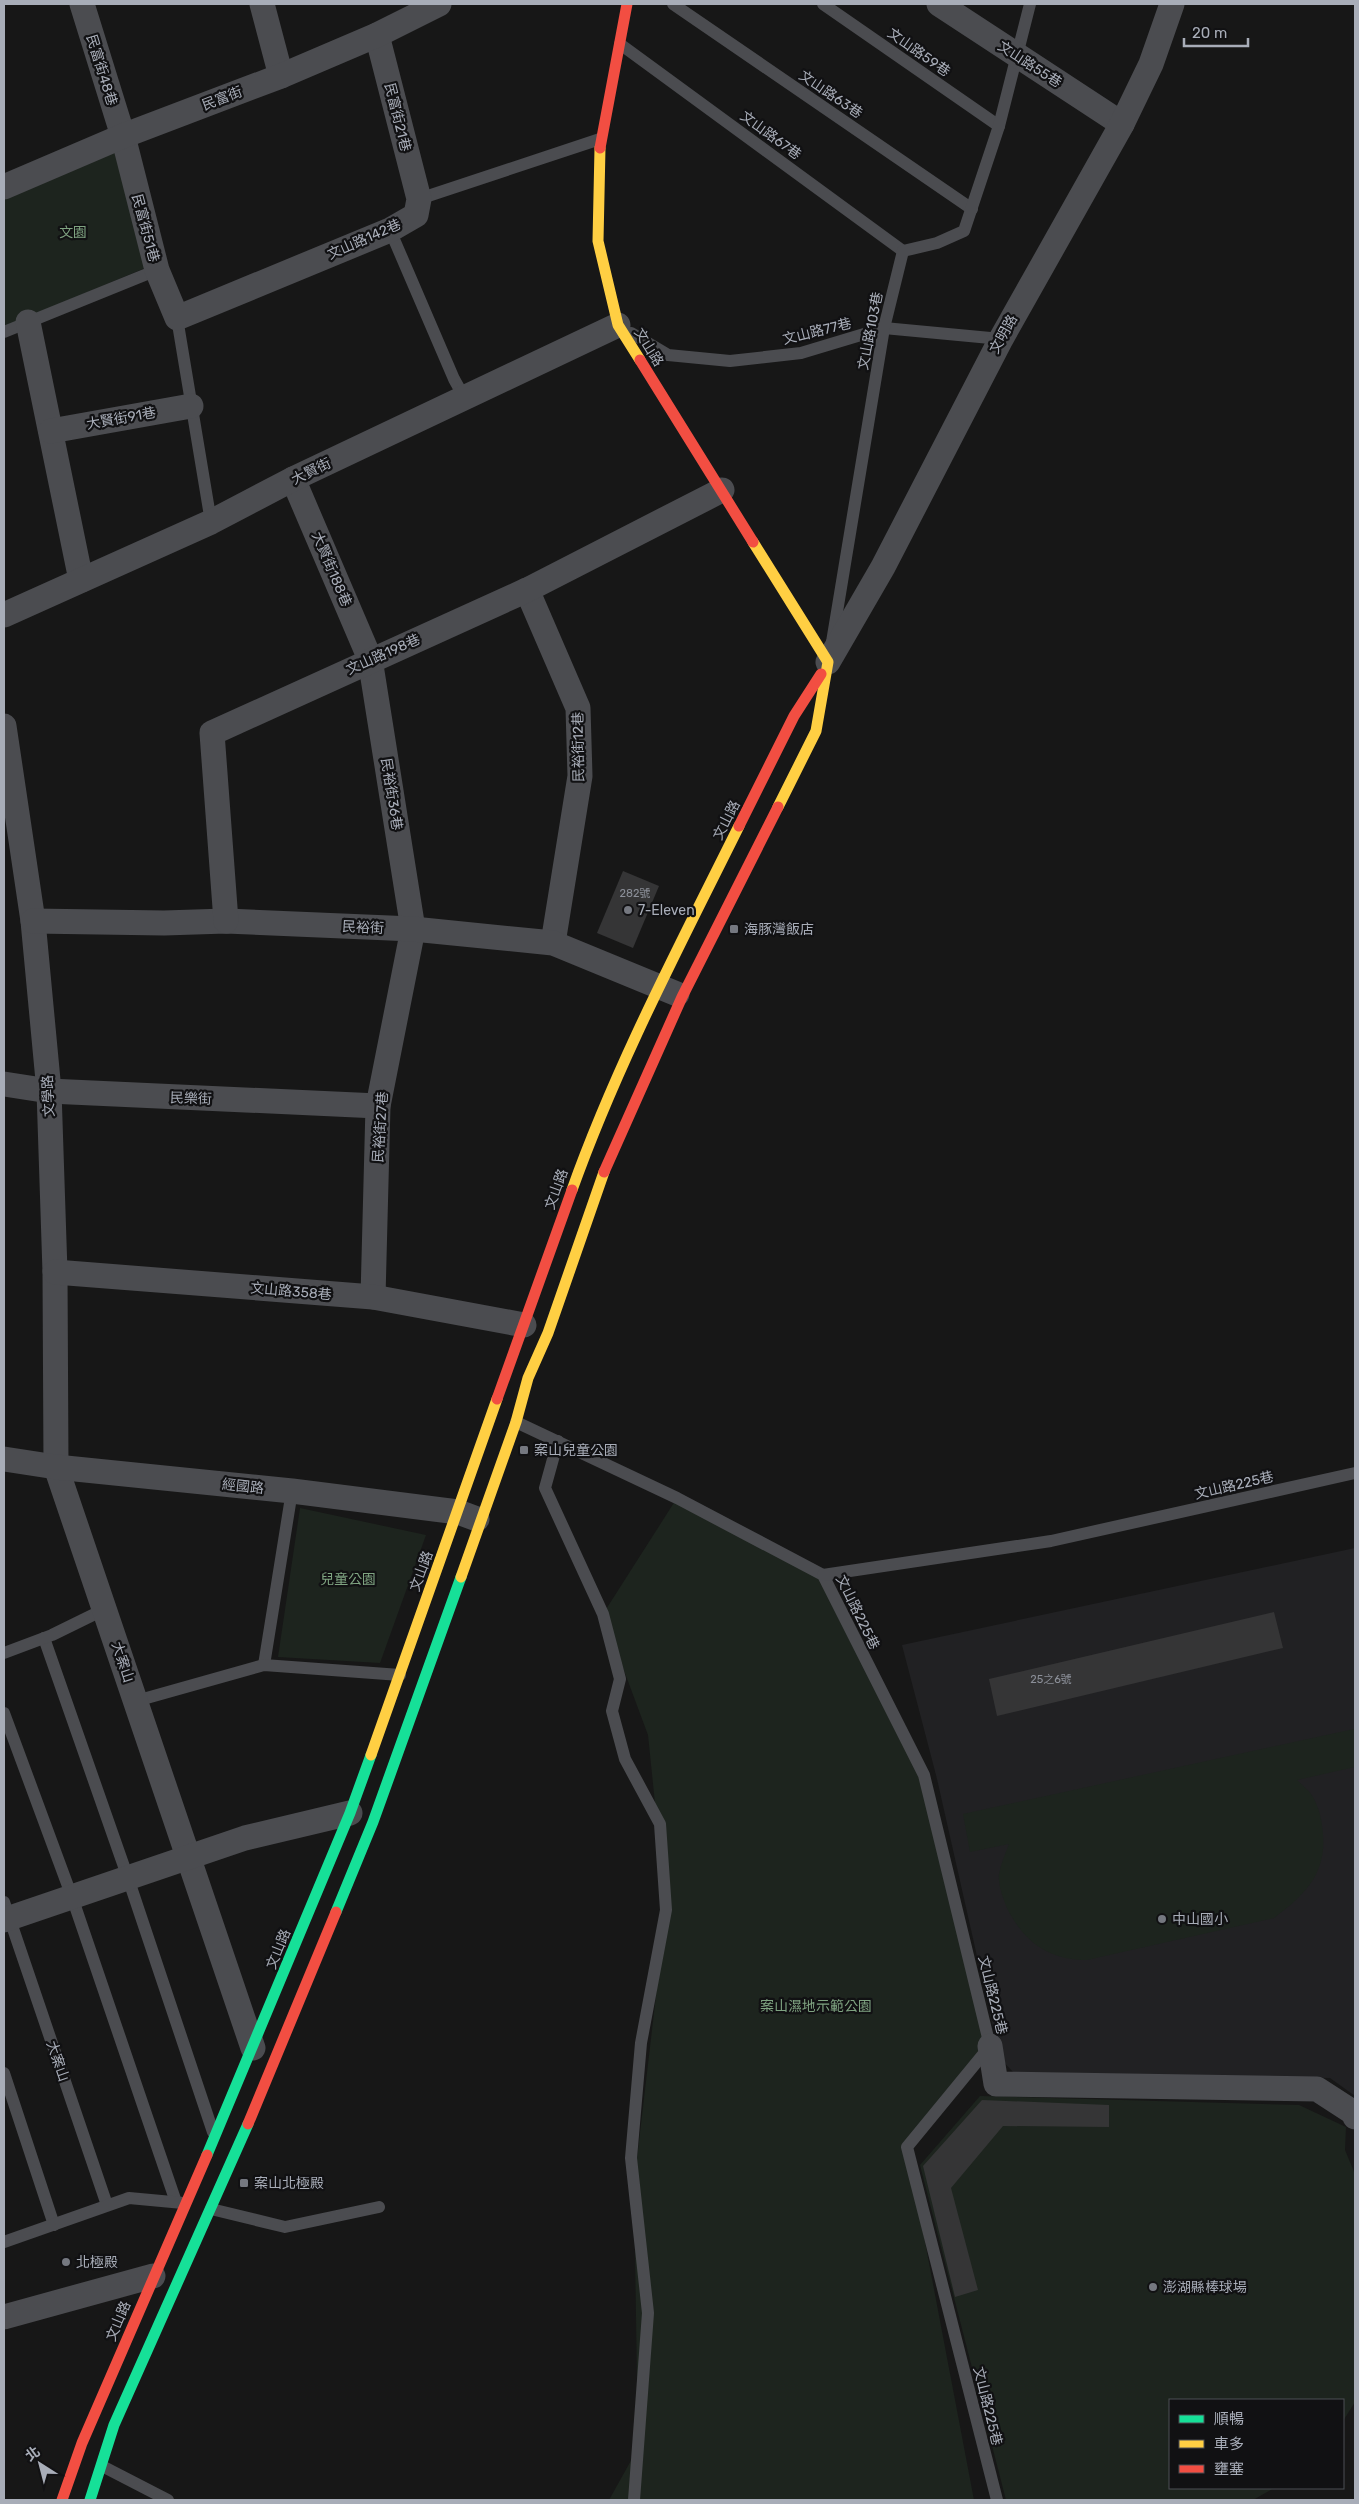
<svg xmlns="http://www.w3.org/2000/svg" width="1359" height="2504" viewBox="0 0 1359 2504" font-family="Rubik,'Noto Sans TC',sans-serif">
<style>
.built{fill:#212123}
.green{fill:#1d241e}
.building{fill:#353536}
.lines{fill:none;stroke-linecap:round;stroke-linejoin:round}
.lane{stroke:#4b4c50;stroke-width:12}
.street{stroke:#4b4c50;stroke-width:25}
.fast{stroke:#16e098;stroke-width:11}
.slow{stroke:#ffcf43;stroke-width:11}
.jam{stroke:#f24e42;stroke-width:11}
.poi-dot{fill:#757880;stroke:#111113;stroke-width:2}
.labels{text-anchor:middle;stroke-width:4.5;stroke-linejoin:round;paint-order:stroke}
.number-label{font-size:11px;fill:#8b8f98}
.street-label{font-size:14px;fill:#a8adb8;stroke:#111113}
.park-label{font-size:14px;fill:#7fa381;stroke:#111113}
.poi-label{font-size:14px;fill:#a8adb8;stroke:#111113;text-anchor:start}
</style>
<rect width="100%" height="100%" fill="#171717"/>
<path class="built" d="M1355,1548v548l-25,-18 -317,-6 -13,-14 -63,-279 -35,-134z"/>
<g class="green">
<path d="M118,145l32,121 -146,61v-133z"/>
<path d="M677,1498l146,77 101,200 66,271 -83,101 67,353h-365l29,-52 -4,-264 32,-274 -18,-175 -45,-121z"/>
<path d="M300,1508l126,27 -46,128 -102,-6z"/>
<path d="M1354,1729l1,38 -58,13c4,4 10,9 14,14 6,9 10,21 11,32 7,44 -14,67 -48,92l-187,42c-38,0 -63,-18 -80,-52 -4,-10 -9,-23 -8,-34 2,-10 6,-20 10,-30l-39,8 -7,-38z"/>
<path d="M980,2096l319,9 47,22 -1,23 10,24v228l-12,19v-21h-173v88h104l-21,12h-247l-86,-335z"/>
</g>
<g class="building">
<path d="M623,871l36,15 -26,62 -36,-15z"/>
<path d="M1274,1612l9,36 -286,68 -8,-37z"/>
<path d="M982,2100l127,5v22l-106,-1 -52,62 27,102 -23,7 -32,-131z"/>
</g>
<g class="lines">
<g class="lane">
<path d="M673,4l299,205"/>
<path d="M823,4l176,122"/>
<path d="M620,44l283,207"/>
<path d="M419,199l181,-60"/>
<path d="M390,230l64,149 10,18"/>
<path d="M177,318l34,204"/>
<path d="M4,332l153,-62"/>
<path d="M631,333l37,22 62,6 71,-8 83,-25 117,11"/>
<path d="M832,642l52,-314 19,-77 34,-8 27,-12 35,-105 31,-122"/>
<path d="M516,1422l161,76 146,77 101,200 66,271 -83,101 90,353"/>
<path d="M558,1441l-13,47 58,126 17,65 -8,32 13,48 35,65 6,86 -25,133 -10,115 17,155 -14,187"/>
<path d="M823,1575l228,-34 304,-68"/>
<path d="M44,1638l84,240 85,254"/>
<path d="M4,1653l48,-18 53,-26"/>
<path d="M264,1665l28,-174"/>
<path d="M136,1701l128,-36 136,10"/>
<path d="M4,1713l68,184 104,305"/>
<path d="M4,1902l103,303"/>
<path d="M4,2073l50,152"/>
<path d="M211,2209l74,18 94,-20"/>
<path d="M4,2242l125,-44 54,5"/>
<path d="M102,2466l66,34"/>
</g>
<g class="street">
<path d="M82,4l41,132 34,134 20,48 213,-88 26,-15 3,-16 -42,-164"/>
<path d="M262,4l19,72"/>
<path d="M939,4l183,120"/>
<path d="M4,187l119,-51 158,-60 96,-41 62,-31"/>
<path d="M28,322l53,258"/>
<path d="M51,431l140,-25"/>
<path d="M293,479l77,180 43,270 -35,177 -5,191"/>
<path d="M527,590l51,118 2,68 -27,167"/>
<path d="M4,615l207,-93 82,-43 325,-154"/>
<path d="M828,662l55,-95 118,-228 121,-215 29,-60 21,-60"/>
<path d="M4,726l29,195 16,170 6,181 1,195 197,581"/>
<path d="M33,921l131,2 62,-2 187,8 140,14 124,51"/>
<path d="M226,921l-14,-188 315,-143 195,-100"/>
<path d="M4,1084l45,7 329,15"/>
<path d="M55,1272l318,25 151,28"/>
<path d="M4,1459l52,8 236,24 166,21 19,7"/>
<path d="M4,1920l241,-82 105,-25"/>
<path d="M990,2046l6,38 321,5 37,24 1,4"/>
<path d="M4,2317l149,-41"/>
</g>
<g class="fast">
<path d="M336,1912l37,-90 88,-245"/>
<path d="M207,2155l143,-342 21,-58"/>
<path d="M90,2500l24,-75 134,-301"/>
</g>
<g class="slow">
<path d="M600,148l-2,93 20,84 22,35"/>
<path d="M753,542l75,120 -12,69 -38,76"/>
<path d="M572,1190c45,-126 108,-245 167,-364"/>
<path d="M461,1577l55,-155 12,-44 20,-45 56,-161"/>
<path d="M371,1755l126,-356"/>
</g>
<g class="jam">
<path d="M600,148l27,-144"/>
<path d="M640,360l113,182"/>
<path d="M739,826l55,-110 27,-42"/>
<path d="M604,1172l78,-175 96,-190"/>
<path d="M497,1399l75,-209"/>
<path d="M248,2124l88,-212"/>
<path d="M62,2500l20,-57 125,-288"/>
</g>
</g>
<g class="poi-dot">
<circle cx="628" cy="910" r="5"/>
<rect x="729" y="924" width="10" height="10" rx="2.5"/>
<rect x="519" y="1445" width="10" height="10" rx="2.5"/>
<circle cx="1162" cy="1919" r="5"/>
<rect x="239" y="2178" width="10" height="10" rx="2.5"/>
<circle cx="66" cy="2262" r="5"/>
<circle cx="1153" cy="2287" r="5"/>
</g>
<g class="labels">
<g class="number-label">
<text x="635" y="897">282號</text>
<text x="1051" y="1683">25之6號</text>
</g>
<g class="street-label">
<text transform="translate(919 52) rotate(35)" y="5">文山路59巷</text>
<text transform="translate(1030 64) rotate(33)" y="5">文山路55巷</text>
<text transform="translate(102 70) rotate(73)" y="5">民富街48巷</text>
<text transform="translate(831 94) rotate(34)" y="5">文山路63巷</text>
<text transform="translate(222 98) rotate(-21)" y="5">民富街</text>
<text transform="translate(398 117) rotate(76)" y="5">民富街21巷</text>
<text transform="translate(771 135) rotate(36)" y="5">文山路67巷</text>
<text transform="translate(146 228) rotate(75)" y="5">民富街51巷</text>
<text transform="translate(364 239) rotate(-24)" y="5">文山路142巷</text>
<text transform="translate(817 331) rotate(-14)" y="5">文山路77巷</text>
<text transform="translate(870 331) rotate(-79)" y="5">文山路103巷</text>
<text transform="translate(1003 334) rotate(-61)" y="5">文明路</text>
<text transform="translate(649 347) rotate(58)" y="5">文山路</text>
<text transform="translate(121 418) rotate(-10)" y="5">大賢街91巷</text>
<text transform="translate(311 471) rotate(-26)" y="5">大賢街</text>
<text transform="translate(332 569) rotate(67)" y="5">大賢街188巷</text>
<text transform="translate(383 654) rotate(-24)" y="5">文山路198巷</text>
<text transform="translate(578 747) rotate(-91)" y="5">民裕街12巷</text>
<text transform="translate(392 794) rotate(81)" y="5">民裕街36巷</text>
<text transform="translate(726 820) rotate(-63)" y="5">文山路</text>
<text transform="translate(363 927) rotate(3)" y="5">民裕街</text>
<text transform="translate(48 1096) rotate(-93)" y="5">文學路</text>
<text transform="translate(191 1098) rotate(2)" y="5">民樂街</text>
<text transform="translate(380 1127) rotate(-86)" y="5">民裕街27巷</text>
<text transform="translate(556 1189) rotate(-70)" y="5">文山路</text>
<text transform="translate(291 1291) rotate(5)" y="5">文山路358巷</text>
<text transform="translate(1234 1485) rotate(-13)" y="5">文山路225巷</text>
<text transform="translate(243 1486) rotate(6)" y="5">經國路</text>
<text transform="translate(421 1571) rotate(-70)" y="5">文山路</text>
<text transform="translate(858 1612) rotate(64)" y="5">文山路225巷</text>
<text transform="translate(123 1662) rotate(72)" y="5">大案山</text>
<text transform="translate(278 1949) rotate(-68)" y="5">文山路</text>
<text transform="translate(993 1995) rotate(76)" y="5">文山路225巷</text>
<text transform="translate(58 2061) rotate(71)" y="5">大案山</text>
<text transform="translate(118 2321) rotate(-67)" y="5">文山路</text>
<text transform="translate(988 2406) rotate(76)" y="5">文山路225巷</text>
</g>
<g class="park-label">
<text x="73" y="237">文園</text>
<text x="348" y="1584">兒童公園</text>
<text x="816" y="2011">案山濕地示範公園</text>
</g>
<g class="poi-label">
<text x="638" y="915">7-Eleven</text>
<text x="744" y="934">海豚灣飯店</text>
<text x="534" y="1455">案山兒童公園</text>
<text x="1172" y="1924">中山國小</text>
<text x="254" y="2188">案山北極殿</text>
<text x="76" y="2267">北極殿</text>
<text x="1163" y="2292">澎湖縣棒球場</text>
</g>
</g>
<rect width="1359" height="2504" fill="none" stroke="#a8adb8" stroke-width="10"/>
<rect x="1169" y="2399" width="175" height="90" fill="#111113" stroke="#4d4f55"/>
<rect x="1179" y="2415" width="25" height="8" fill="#16e098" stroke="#4d4f55"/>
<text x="1214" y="2424" font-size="15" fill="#a8adb8">順暢</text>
<rect x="1179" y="2440" width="25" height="8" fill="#ffcf43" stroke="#4d4f55"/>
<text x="1214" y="2449" font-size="15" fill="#a8adb8">車多</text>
<rect x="1179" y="2465" width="25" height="8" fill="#f24e42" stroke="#4d4f55"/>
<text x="1214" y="2474" font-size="15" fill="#a8adb8">壅塞</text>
<g transform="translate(40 2464) rotate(324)" stroke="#111113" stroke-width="4" paint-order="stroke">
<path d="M0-4L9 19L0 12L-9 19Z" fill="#a8adb8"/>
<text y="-8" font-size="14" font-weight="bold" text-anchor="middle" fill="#a8adb8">北</text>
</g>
<path d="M1184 38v8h64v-8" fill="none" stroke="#a8adb8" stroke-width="2.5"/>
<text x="1192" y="38" font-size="15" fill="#a8adb8" stroke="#111113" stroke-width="4" paint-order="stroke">20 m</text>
</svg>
